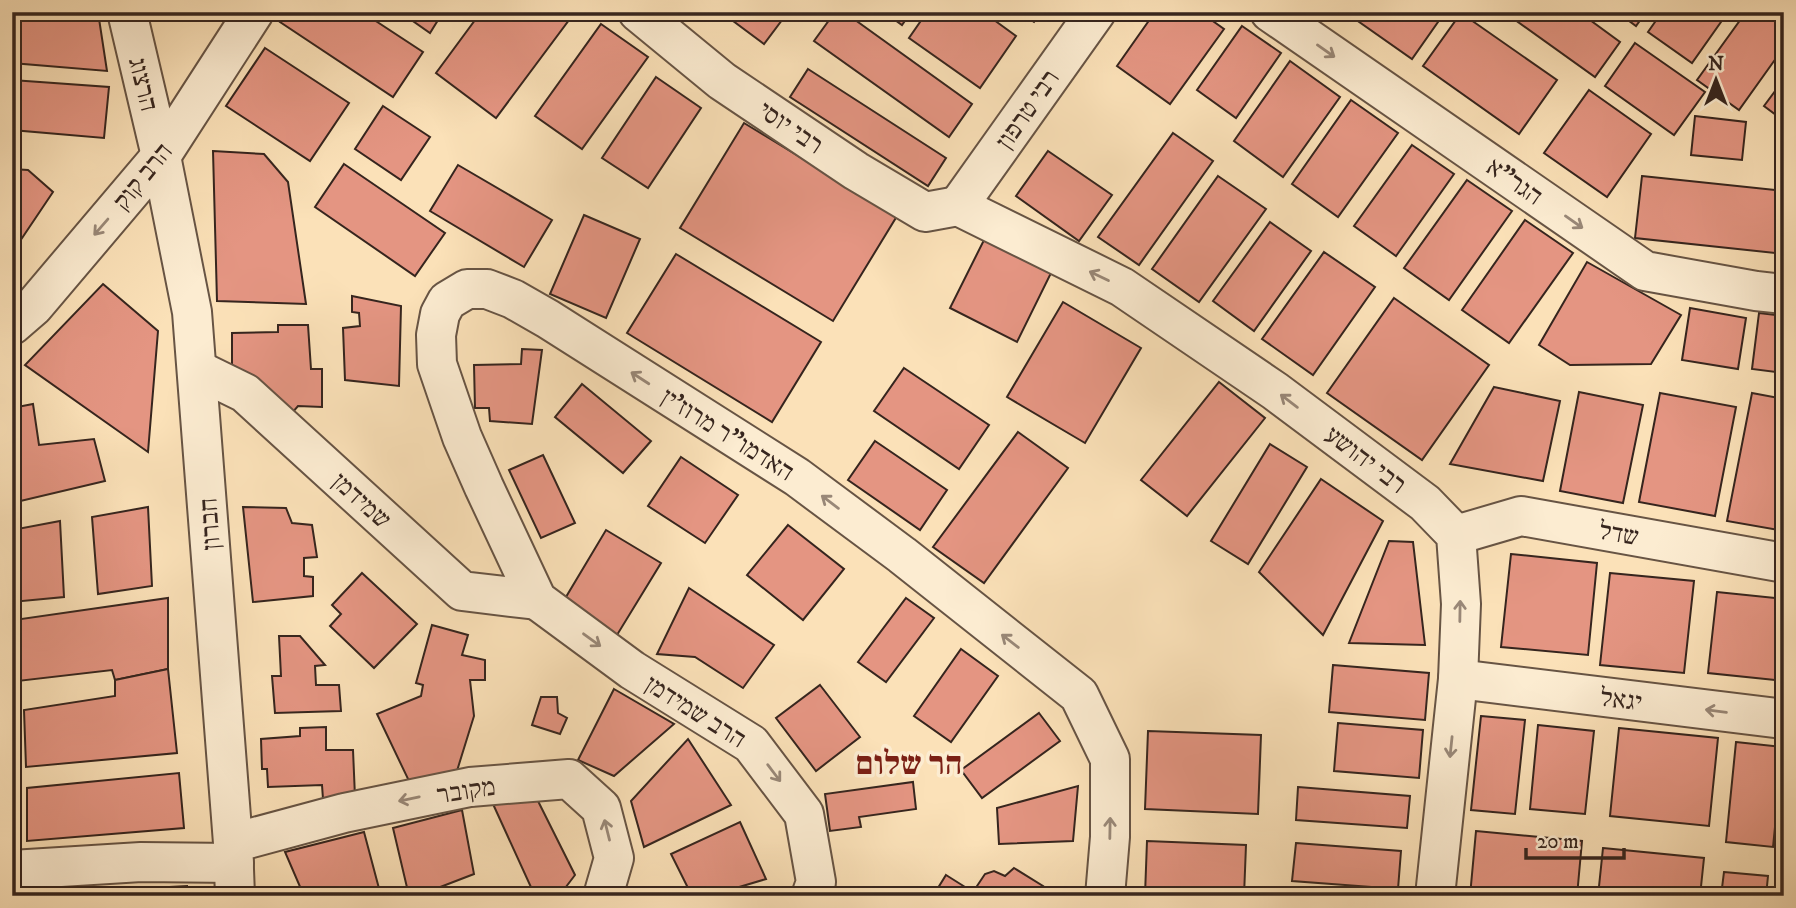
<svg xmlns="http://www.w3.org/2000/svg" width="1796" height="908" viewBox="0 0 1796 908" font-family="'IM FELL DW Pica','Frank Ruhl Libre',serif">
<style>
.building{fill:#e49582;stroke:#36251e;stroke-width:2}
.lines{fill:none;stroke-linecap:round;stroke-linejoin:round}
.minor-casing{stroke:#675444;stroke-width:42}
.minor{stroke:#fcecd1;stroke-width:38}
.oneway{stroke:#998878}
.labels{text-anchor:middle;stroke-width:7;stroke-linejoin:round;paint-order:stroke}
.street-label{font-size:26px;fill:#36251e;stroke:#fcecd1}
.district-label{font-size:33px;font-weight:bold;fill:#7a1f14;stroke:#fcecd1}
</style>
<rect width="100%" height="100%" fill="#fbe1b8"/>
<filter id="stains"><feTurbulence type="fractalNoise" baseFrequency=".00286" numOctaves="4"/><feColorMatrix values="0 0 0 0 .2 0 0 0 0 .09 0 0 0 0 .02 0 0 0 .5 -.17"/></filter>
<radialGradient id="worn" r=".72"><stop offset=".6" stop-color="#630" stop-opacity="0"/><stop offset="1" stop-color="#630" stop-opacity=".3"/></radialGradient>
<g class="building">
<path d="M12,12h86l9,59 -95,-8z"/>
<path d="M287,12h75l61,40 -30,45 -113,-75z"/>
<path d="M400,12h43l-13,21z"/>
<path d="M481,12h94l-79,106 -60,-45z"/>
<path d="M721,12h67l-24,32z"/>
<path d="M835,12h9l128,92 -23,33 -135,-96z"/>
<path d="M884,12h27l-9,13z"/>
<path d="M927,12h56l33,24 -36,52 -71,-50z"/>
<path d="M1019,12h22l-7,10z"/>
<path d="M1155,12h45l24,17 -54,75 -53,-38z"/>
<path d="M1345,12h100l-33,47z"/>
<path d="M1504,12h75l41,30 -25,35z"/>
<path d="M1617,12h29l-10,14z"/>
<path d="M1662,12h66l-36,51 -44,-31z"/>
<path d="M1746,12h38v35l-45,63 -42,-30z"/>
<path d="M1461,13l96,67 -38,54 -96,-68z"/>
<path d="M601,24l47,33 -66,92 -47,-33z"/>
<path d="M1242,26l39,27 -45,65 -39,-28z"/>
<path d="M1635,43l70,49 -31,43 -69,-49z"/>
<path d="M265,48l84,55 -39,58 -84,-55z"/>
<path d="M1290,61l50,36 -57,80 -49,-36z"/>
<path d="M808,69l138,89 -18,28 -138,-89z"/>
<path d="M656,77l45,31 -53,80 -46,-30z"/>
<path d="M1784,79v42l-20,-15z"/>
<path d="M12,80l97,7 -5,51 -92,-8z"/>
<path d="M1589,90l62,44 -44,63 -63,-44z"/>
<path d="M1351,100l47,33 -60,84 -46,-33z"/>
<path d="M383,106l47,31 -29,43 -46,-31z"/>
<path d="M1695,116l51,6 -4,38 -51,-5z"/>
<path d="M744,123l153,93 -64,105 -153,-93z"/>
<path d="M1173,133l40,28 -74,104 -41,-28z"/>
<path d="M1412,145l42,29 -58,82 -42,-30z"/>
<path d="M213,151l51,3 24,28 18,122 -89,-3z"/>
<path d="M1048,151l64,44 -33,46 -63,-45z"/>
<path d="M344,164l101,69 -30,43 -100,-69z"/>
<path d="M458,165l94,55 -28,47 -94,-56z"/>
<path d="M12,169l16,1 25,22 -41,61z"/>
<path d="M1218,176l48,33 -67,93 -47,-33z"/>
<path d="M1642,176l142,15v63l-149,-16z"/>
<path d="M1467,180l45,31 -63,89 -45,-32z"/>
<path d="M584,215l56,24 -34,79 -56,-24z"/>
<path d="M1525,220l48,33 -64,90 -47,-33z"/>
<path d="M1270,222l41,29 -57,80 -41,-30z"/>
<path d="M985,238l67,33 -35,71 -67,-34z"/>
<path d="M1324,252l51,35 -62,88 -51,-36z"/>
<path d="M676,254l145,88 -49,80 -145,-89z"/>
<path d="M1587,262l94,53 -30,49 -81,1 -31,-20z"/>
<path d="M103,284l55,47 -10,121 -123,-87z"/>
<path d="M352,296l49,10 -2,80 -54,-6 -2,-52 17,-2 -1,-13 -7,-1z"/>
<path d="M1394,298l95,67 -67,95 -95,-67z"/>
<path d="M1063,302l78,46 -56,95 -78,-46z"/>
<path d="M1690,308l56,10 -8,51 -56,-9z"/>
<path d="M1759,313l25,3v57l-32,-4z"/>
<path d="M278,325h30l3,44h11v38l-24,-1 -12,14 -54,-41v-46l46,-1z"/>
<path d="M522,349l20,1 -10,74 -42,-3 -1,-13h-14l-1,-43 47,-1z"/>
<path d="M904,368l85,57 -30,44 -85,-58z"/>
<path d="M1219,382l46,36 -78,98 -46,-36z"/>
<path d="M582,384l69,57 -28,32 -68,-56z"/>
<path d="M1494,387l66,14 -17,80 -93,-17z"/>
<path d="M1579,392l64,13 -20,98 -63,-12z"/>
<path d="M1660,393l76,14 -21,109 -76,-14z"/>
<path d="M1752,393l32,6v132l-57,-10z"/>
<path d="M33,404l6,41 55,-6 11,42 -93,22v-95z"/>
<path d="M1018,432l50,36 -84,115 -51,-36z"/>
<path d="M875,441l72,49 -27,40 -72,-50z"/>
<path d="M1270,444l37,23 -59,97 -37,-23z"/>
<path d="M543,455l32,68 -34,15 -32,-68z"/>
<path d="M681,457l57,38 -33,48 -57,-37z"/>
<path d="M1321,479l62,42 -60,114 -64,-63z"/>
<path d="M148,507l4,79 -54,8 -6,-77z"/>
<path d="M243,507l43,1 6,15 20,2 5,32 -13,1v18l9,1v19l-60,6z"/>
<path d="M60,521l4,76 -52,5v-72z"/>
<path d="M788,525l56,44 -41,51 -56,-45z"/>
<path d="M606,530l55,33 -44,72 -54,-33z"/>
<path d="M1389,541l24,1 12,103 -76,-2z"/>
<path d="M1511,554l86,9 -9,92 -87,-8z"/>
<path d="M362,573l55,51 -43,44 -44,-42 11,-12 -9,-9z"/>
<path d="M1610,573l84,8 -10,92 -84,-8z"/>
<path d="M689,588l85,57 -31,43 -48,-31 -38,-3z"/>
<path d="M1717,592l67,7v82l-76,-8z"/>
<path d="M168,598v71l-53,11 -3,-10 -94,11 -4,-61z"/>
<path d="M906,598l28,20 -48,64 -28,-20z"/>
<path d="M432,625l36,10 -6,20 23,5v20h-15l4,36 -18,58 -47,7 -32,-67 44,-18 2,-11 -7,-2z"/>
<path d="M279,636h21l25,29 -10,1 1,19h23l2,26 -66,2 -3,-37h9z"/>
<path d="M961,649l37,27 -47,66 -37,-26z"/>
<path d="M1333,665l96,8 -4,47 -96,-8z"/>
<path d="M168,669l9,84 -151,14 -2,-57 91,-14v-16z"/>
<path d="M820,685l40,52 -44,34 -40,-53z"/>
<path d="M614,689l60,35 -60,52 -36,-16z"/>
<path d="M541,697h16l1,16 9,5 -7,16 -28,-9z"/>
<path d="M1039,713l21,28 -78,57 -21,-28z"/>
<path d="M1481,716l44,4 -10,94 -44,-4z"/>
<path d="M1338,723l85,7 -4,48 -85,-7z"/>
<path d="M1538,725l56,6 -9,83 -55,-5z"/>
<path d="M326,727v23h27l2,47 -32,2 -1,-14 -54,2 -1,-18h-5l-1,-30 39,-3v-8z"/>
<path d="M1619,728l99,10 -9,88 -99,-10z"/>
<path d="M1148,731l113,4 -3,79 -113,-5z"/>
<path d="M688,739l43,66 -87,42 -13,-46z"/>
<path d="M1736,742l47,5 -10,100 -47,-5z"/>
<path d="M179,773l5,55 -157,13v-53z"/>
<path d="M913,782l3,27 -57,8 2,10 -31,4 -5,-37z"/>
<path d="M1078,786l-5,55 -74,3 -2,-36z"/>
<path d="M1298,787l112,9 -3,32 -111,-8z"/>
<path d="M537,799l38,76 -16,21h-24l-42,-92z"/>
<path d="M462,810l12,64 -57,22h-8l-16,-68z"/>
<path d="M740,822l26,57 -57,17h-17l-21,-42z"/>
<path d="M1476,831l106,10 -5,55h-107z"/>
<path d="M364,832l17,64h-77l-19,-44z"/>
<path d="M1147,841l99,4 -2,51 -99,-1z"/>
<path d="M1296,843l105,8 -3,38 -106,-8z"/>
<path d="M1603,848l101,10 -4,38h-102z"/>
<path d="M1014,868l29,18 -7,10h-55l-8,-4 12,-18 9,-3 11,5z"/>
<path d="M1724,872l44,4 -2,20h-45z"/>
<path d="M946,875l27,17 8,4h-48z"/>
<path d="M187,886v10h-111v-4z"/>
</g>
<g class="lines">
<defs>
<g id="minor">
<path d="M127,12l34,144 31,156 41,531 2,53"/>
<path d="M638,12l84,69 134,90 69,41 33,-6"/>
<path d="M1270,12l375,259 111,20 28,3"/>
<path d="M958,206l164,81 153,104 150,112 31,32 5,69 -3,75 -23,217"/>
<path d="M958,206l138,-194"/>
<path d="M12,325l22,-19 127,-150 93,-144"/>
<path d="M198,370l47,23 217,198 75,9"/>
<path d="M1456,535l65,-19 263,47"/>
<path d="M1458,679l326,40"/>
<path d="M233,843l111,-30 126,-26 99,-8 32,29 13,50 -11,38"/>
<path d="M12,870l129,-8 93,1"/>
<path d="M811,896l5,-14 -12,-68 -53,-70 -119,-74 -95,-70 -53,-113 -22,-50 -25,-73 -1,-29 4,-21 7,-13 20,-12h20l26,10 35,20 249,158 105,78 177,140 31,64v78l-5,59"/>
</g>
</defs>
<use href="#minor" class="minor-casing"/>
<use href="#minor" class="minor"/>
</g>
<defs><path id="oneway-shaft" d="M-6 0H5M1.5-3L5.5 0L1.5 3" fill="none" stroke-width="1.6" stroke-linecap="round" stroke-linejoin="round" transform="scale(1.75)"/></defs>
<g class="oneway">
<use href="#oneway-shaft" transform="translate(1326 51) rotate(35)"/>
<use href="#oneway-shaft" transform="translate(1574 222) rotate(35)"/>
<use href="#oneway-shaft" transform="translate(101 227) rotate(131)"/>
<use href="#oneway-shaft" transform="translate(1099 276) rotate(-154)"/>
<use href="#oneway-shaft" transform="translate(640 378) rotate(-147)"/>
<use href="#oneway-shaft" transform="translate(1289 401) rotate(-143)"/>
<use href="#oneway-shaft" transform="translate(830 502) rotate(-143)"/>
<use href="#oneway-shaft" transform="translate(1460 611) rotate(-89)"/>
<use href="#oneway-shaft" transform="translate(592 640) rotate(36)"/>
<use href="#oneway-shaft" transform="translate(1010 641) rotate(-142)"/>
<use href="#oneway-shaft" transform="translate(1716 711) rotate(-173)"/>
<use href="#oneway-shaft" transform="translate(1451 747) rotate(96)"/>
<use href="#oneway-shaft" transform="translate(774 773) rotate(53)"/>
<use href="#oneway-shaft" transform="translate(409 799) rotate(168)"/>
<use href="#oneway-shaft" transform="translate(1110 828) rotate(-89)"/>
<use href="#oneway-shaft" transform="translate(607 830) rotate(-104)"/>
</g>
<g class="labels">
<g class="street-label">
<text transform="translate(144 84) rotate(76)" y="9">הרצוג</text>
<text transform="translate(1027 109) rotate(-55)" y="9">רבי טרפון</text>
<text transform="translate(791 127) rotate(34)" y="9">רבי יוסי</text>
<text transform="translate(142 176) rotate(-51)" y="9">הרב קוק</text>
<text transform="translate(1515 181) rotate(35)" y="9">הגר"א</text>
<text transform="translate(728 434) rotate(32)" y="9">האדמו"ר מרוז'ין</text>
<text transform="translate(1366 459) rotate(37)" y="9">רבי יהושע</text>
<text transform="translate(362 500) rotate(42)" y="9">שמידמן</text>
<text transform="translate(209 524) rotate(-94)" y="9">חברון</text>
<text transform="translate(1619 533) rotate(10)" y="9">שדל</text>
<text transform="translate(1621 699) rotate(7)" y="9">יגאל</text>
<text transform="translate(696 711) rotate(32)" y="9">הרב שמידמן</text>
<text transform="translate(466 790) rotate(-9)" y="9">מקובר</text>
</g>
<g class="district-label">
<text x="909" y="774">הר שלום</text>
</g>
</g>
<rect width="1796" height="908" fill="none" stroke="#fbe1b8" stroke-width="42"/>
<rect x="14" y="14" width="1768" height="880" fill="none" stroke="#36251e" stroke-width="3.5"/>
<rect x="21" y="21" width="1754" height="866" fill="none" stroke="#36251e" stroke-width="2"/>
<g transform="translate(1716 80)" stroke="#fcecd1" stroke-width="5" paint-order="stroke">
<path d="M0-5L12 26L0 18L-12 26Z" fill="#36251e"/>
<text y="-10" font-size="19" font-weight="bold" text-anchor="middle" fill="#36251e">N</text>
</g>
<path d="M1526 848v10h98v-10" fill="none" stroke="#36251e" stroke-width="3.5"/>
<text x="1537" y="848" font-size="21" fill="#36251e" stroke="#fcecd1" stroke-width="5" paint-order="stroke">20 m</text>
<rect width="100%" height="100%" filter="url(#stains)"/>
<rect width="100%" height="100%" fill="url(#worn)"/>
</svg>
